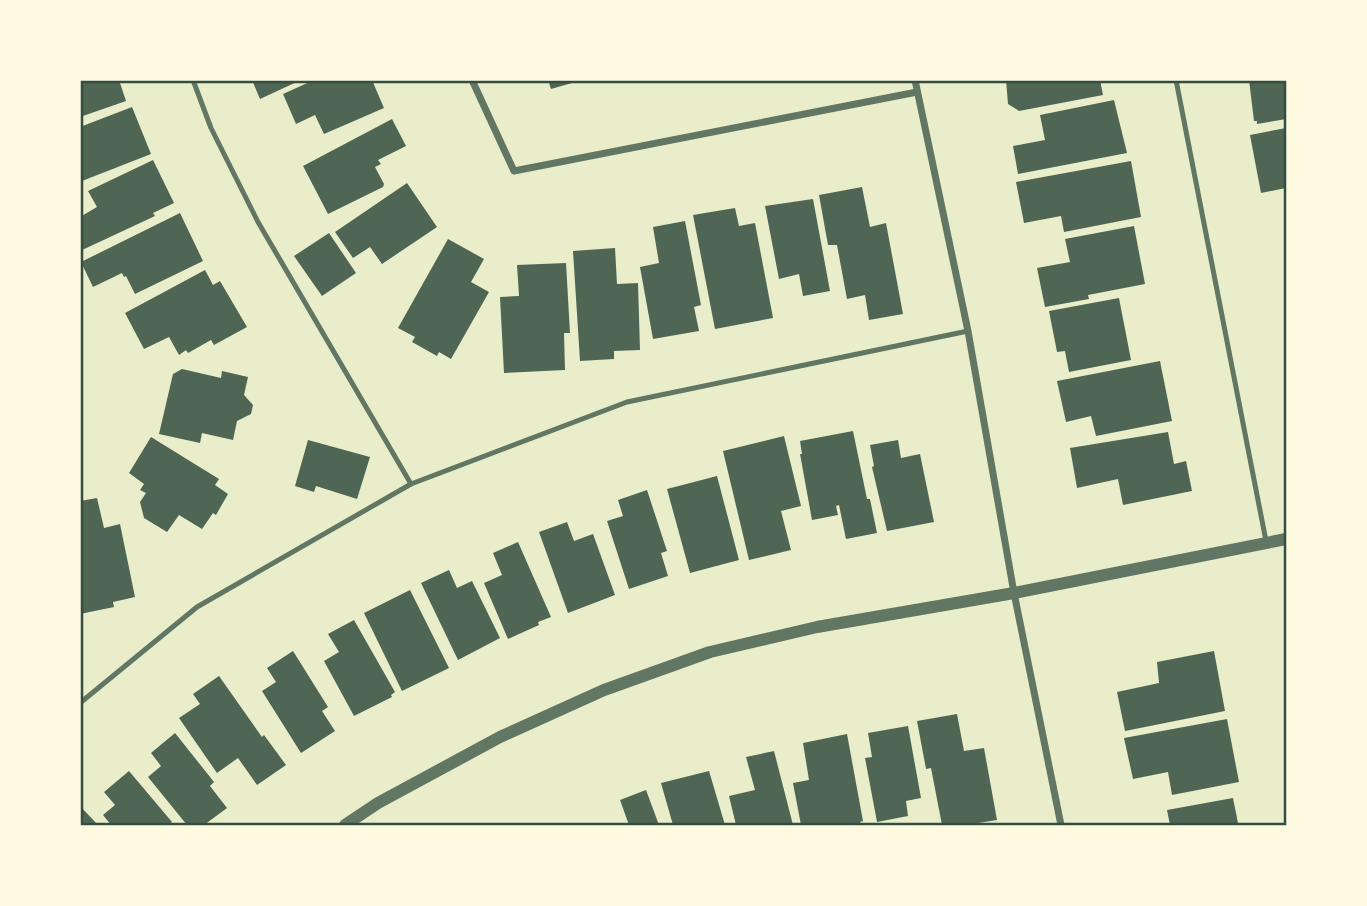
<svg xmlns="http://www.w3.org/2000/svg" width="1367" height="906" viewBox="0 0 1367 906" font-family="'Varela Round',sans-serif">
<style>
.building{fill:#4f6655}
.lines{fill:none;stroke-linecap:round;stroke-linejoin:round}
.service{stroke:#617663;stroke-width:5}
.minor{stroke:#617663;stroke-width:7}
.tertiary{stroke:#617663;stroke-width:12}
.neatline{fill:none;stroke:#344e41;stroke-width:2.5}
</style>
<rect width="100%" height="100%" fill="#e9edc9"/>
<g class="building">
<path d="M80,80h39l7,21 -46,16z"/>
<path d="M252,80h49l-41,19z"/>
<path d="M314,80h58l12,28 -60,26 -9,-19 -19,9 -13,-30z"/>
<path d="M548,80h31v1l-28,8z"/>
<path d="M1006,80h94l3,15 -84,16 -11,-7z"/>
<path d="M1249,80h37v39l-29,5v-3h-3z"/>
<path d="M1114,100l13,53 -109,21 -5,-28 32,-6 -5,-25z"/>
<path d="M132,107l19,47 -69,27 -2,-54z"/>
<path d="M392,119l14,27 -28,14 3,4 -6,3 9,17 -1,3 -55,27 -25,-48z"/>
<path d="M1286,128v60l-25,5 -11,-58z"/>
<path d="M153,160l21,43 -21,10 2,3 -75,35v-34l17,-10 -9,-16z"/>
<path d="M1131,161l10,56 -77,15 -3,-16 -37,7 -8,-41z"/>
<path d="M407,183l30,44 -55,37 -12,-17 -17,11 -18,-26z"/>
<path d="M862,187l8,40 16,-4 17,91 -34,6 -4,-25 -18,4 -10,-54h-9l-9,-50z"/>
<path d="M813,199l17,92 -27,5 -4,-22 -20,5 -14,-73z"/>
<path d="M735,208l4,18 16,-3 18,95 -58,11 -22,-114z"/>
<path d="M180,213l23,48 -68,33 -9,-18 -2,1 -2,-4 -29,14 -12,-25z"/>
<path d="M685,221l16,84 -7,2 5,24 -46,8 -13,-72 19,-4 -6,-36z"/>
<path d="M1134,226l11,58 -57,11 1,4 -44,8 -8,-39 33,-6 -5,-23z"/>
<path d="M329,233l27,40 -34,23 -28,-40z"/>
<path d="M448,239l36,20 -13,23 18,10 -38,67 -12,-7 -2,4 -25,-14 3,-5 -17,-9z"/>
<path d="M615,248l2,36 21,-1 2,67 -26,1v8l-34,2 -7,-110z"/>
<path d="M566,263l4,70h-6l1,37 -61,3 -4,-76 19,-1 -2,-31z"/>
<path d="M205,270l8,15 7,-4 27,46 -33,18 -3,-5 -23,13 -2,-3 -7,5 -10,-18 -25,12 -19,-36z"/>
<path d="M1119,298l12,62 -62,12 -4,-21 -8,1 -8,-41z"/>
<path d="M1160,361l12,60 -76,15 -5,-20 -25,6 -9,-41z"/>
<path d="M182,369l39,9 1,-7 26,6 -4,18 9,10 -2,9 -14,7 -4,19 -31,-7 -2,10 -41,-9 14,-60z"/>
<path d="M853,431l14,68h3l7,34 -31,6 -7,-34 -3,1 2,9 -26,5 -12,-66h2l-2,-13z"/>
<path d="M1168,432l6,32 12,-3 6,30 -69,14 -5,-26 -41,9 -7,-40z"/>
<path d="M784,436l17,70 -20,5 10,39 -42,10 -26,-109z"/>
<path d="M151,437l68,42 -4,6 13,9 -12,21 -3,-2 -11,16 -23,-14 -12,17 -23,-14 -4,-16 6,-9 -6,-3 4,-6 -15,-11z"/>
<path d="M308,440l62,17 -13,42 -41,-13 -2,6 -19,-6z"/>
<path d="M898,440l3,18 19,-4 14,68 -47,9 -15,-64 2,-1 -4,-21z"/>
<path d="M717,476l22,84 -49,13 -23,-84z"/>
<path d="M647,490l20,61 -6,2 7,23 -39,13 -22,-68 16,-5 -5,-16z"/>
<path d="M97,498l7,30 16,-4 15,73 -22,5 1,5 -34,7v-113z"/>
<path d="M567,522l7,19 19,-7 22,61 -47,18 -29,-81z"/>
<path d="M518,542l33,75 -13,5 1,3 -31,14 -24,-56 18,-8 -9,-22z"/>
<path d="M449,570l8,18 15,-7 28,57 -42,22 -37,-77z"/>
<path d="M410,590l39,78 -47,23 -38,-78z"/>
<path d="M354,620l41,72 -4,3 1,2 -38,19 -30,-55 15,-9 -11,-18z"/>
<path d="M293,651l35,56 -6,4 13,20 -34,22 -39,-62 14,-9 -9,-14z"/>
<path d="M1214,651l11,60 -100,20 -8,-39 42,-9 -2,-21z"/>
<path d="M219,676l43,61 2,-2 22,30 -29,20 -19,-27 -21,15 -38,-55 21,-14 -7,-10z"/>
<path d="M957,714l7,37 20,-3 13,72 -31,5h-24l-11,-57 -5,1 -9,-48z"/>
<path d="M1227,719l12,63 -67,13 -4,-23 -35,7 -9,-41z"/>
<path d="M908,726l13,72 -15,3 2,15 -31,6 -12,-64 7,-1 -4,-24z"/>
<path d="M175,733l39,49 -4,4 17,22 -23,17h-17l-39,-48 13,-11 -10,-13z"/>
<path d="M847,734l16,87 -3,1 1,3h-60l-8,-42 16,-3 -6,-37z"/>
<path d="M774,751l19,74h-57l-7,-29 26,-6 -9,-33z"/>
<path d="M129,771l43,51 -4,3h-57l-8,-10 12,-10 -11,-13z"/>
<path d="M709,771l16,54h-52l-12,-42z"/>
<path d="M646,790l13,35h-30l-9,-25z"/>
<path d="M1233,798l5,25 -8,2h-60l-3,-15z"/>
<path d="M80,806l18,19h-18z"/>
</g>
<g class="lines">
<g class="service">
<path d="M193,80l18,48 47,94 153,262"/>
<path d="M1176,80l90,461"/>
<path d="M80,703l117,-96 214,-123 216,-82 341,-71"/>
</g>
<g class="minor">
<path d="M472,80l42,91 403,-79"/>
<path d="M915,80l53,251 46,262 47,232"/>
</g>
<path class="tertiary" d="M345,825l33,-22 122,-66 104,-47 106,-38 107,-25 197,-34 272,-54"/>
</g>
<rect width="1367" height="906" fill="none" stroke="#fefae0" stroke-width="164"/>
<rect x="82" y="82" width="1203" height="742" class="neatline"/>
</svg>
